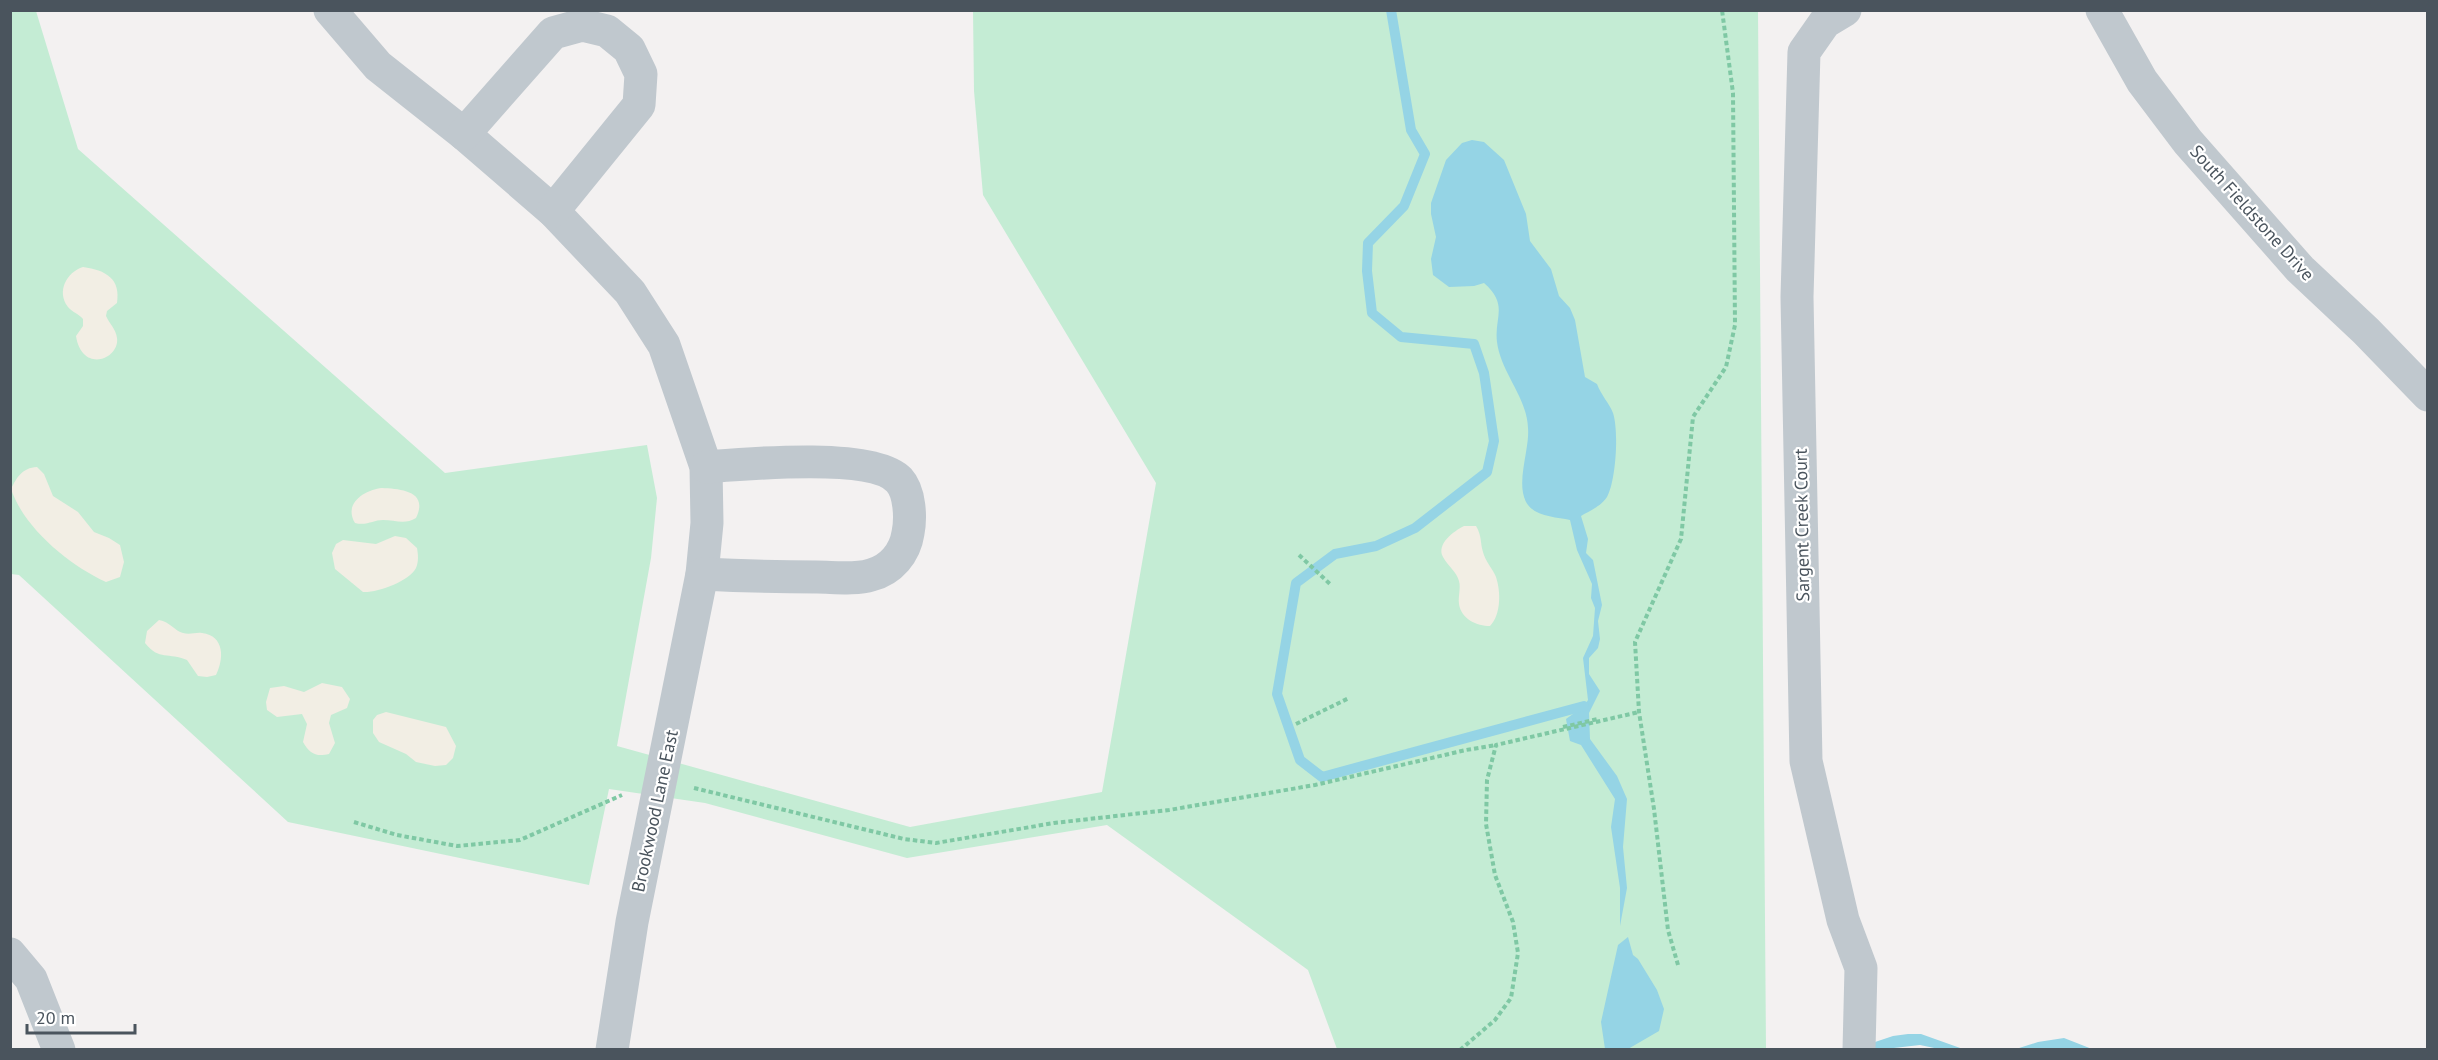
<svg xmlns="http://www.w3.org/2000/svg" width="2438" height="1060" viewBox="0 0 2438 1060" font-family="'PT Sans',sans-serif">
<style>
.green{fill:#c4ecd4}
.sand{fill:#f2eee4}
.water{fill:#95d4e5}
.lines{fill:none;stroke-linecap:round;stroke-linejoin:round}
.stream{stroke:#95d4e5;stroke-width:10}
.path{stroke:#7fc8a4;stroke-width:4;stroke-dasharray:4.5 3;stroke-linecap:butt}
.minor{stroke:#c0c8ce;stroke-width:33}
.labels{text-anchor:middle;stroke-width:4.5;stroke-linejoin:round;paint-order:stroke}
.street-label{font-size:18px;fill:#4a545d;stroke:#fff}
</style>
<rect width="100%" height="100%" fill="#f3f1f1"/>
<path class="green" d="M10,11h26l42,138 367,324 202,-28 10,53 -6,60 -34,188 293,81 192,-35 54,-309 -173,-288 -9,-104 -1,-80h785l8,1038h-429l-29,-79 -201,-145 -200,33 -202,-55 -96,-14 -20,96 -301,-63 -269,-247 -8,-1z"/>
<g class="sand">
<path d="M83,267c23,3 38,12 34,36l-10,8 -1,5c3,7 10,13 11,22 3,21 -35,36 -41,-2l7,-10v-7c-4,-5 -11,-7 -15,-12 -12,-16 -1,-35 15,-40z"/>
<path d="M37,467l7,7 9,22 25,16 16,20 15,6 11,7 4,17 -4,15 -14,5c-37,-17 -82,-54 -95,-93 6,-12 11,-21 26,-22z"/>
<path d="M382,488c19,1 47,3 34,30 -11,7 -21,2 -33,2 -10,0 -16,6 -28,3 -12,-20 10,-33 27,-35z"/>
<path d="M1464,526h12c6,10 4,16 7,26 2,9 10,17 13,25 5,15 5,38 -6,49 -13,0 -29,-7 -31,-22 -1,-8 2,-16 0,-23 -3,-10 -11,-15 -16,-24 -7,-13 11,-26 21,-31z"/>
<path d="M395,536l11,2 11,10c1,6 2,13 -1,20 -6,13 -39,25 -53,24l-28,-23 -3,-16 4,-9 7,-4 33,4z"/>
<path d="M159,620c11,2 16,11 24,13 7,2 13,-1 19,0 23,3 22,26 14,42l-9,2 -9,-1 -11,-16c-18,-8 -28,1 -42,-17l2,-12z"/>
<path d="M322,683l20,4 8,12 -3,9 -16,7 -2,8 6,20 -6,11c-13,3 -19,0 -26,-12l4,-18 -5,-10 -25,3 -10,-7 -1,-8 4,-14 14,-2 20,6z"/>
<path d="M386,712l60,15 10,19 -3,12 -7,7 -11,1 -19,-4 -10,-8 -27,-12 -6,-9v-13l4,-5z"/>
</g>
<g class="water">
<path d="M1472,140l12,2 20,18 22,54 4,27 21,28 8,27 11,12 5,12 10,57 12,7c4,11 12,19 16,29 6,18 3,68 -6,84 -7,10 -16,13 -26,19l7,23 -2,14 7,7 9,45 -4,16 2,18 -2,9 -9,10v16l11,17 -11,22 1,26 27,37 10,23 -4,48 4,41 -7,38v-38l-9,-61 4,-28 -34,-54 -11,-4 -4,-22 18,-13 4,-6 -5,-42 10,-22 2,-28 -4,-10 1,-14 -15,-34 -7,-30c-13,-3 -33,-3 -42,-15 -14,-19 2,-55 0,-77 -1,-31 -27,-55 -31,-86 -3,-25 12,-37 -13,-59l-10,3 -25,1 -16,-12 -2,-16 5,-22 -5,-23v-11l15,-43 16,-17z"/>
<path d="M1628,937l5,18 5,4 19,31 7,19 -5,22 -31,18h-23l-4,-27 17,-77z"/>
<path d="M1908,1034h13l42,15h-24l-19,-4 -35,4 -34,1 42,-14z"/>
<path d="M2064,1038l28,11h-76l22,-7z"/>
</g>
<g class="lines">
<path class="stream" d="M1391,10l20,120 14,24 -21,52 -36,37 -1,28 5,42 29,24 73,7 10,29 10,68 -7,31 -72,56 -39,18 -41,8 -39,29 -19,111 23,66 22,17 262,-71"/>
<g class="path">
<path d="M1299,555l31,29"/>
<path d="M1296,724l53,-26"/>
<path d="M1563,727l35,-8"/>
<path d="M694,788l210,51 32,4 118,-20 115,-13 146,-25 151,-35 30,-5"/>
<path d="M354,822l43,13 60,11 63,-6 102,-45"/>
<path d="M1678,965l-10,-35 -14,-121 -15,-97 -4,-70 46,-103 12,-122 33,-50 9,-42 -2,-232 -11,-83"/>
<path d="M1460,1050l35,-30 16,-22 7,-45 -5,-31 -18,-47 -9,-51 1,-44 9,-35 143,-33"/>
</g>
<g class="minor">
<path d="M330,10l48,56 86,68 89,77 77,81 34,53 42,122 1,56 -5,51 -70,348 -20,128"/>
<path d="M1845,10l-20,12 -21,30 -7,245 9,464 37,159 18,48 -2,82"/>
<path d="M2102,10l40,71 46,61 112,127 66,62 62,64"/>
<path d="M464,134l89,-101 29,-8 25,6 22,18 12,25 -2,31 -86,106"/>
<path d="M702,574c39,2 77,3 115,3 16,0 38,3 54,-2 20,-5 34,-22 37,-42 3,-15 2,-41 -9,-53 -26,-28 -155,-16 -193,-13"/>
<path d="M10,954l21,25 28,71"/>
</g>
</g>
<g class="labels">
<g class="street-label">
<text transform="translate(2252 213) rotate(48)" y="6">South Fieldstone Drive</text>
<text transform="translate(1802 525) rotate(-91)" y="6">Sargent Creek Court</text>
<text transform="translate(655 811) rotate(-78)" y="6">Brookwood Lane East</text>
</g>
</g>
<rect width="2438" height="1060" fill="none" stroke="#4a545d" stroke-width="24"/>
<path d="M27 1024v9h108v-9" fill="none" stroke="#4a545d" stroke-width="3"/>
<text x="36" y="1024" font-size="18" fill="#4a545d" stroke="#ffffff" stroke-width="4.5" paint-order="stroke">20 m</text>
</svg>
